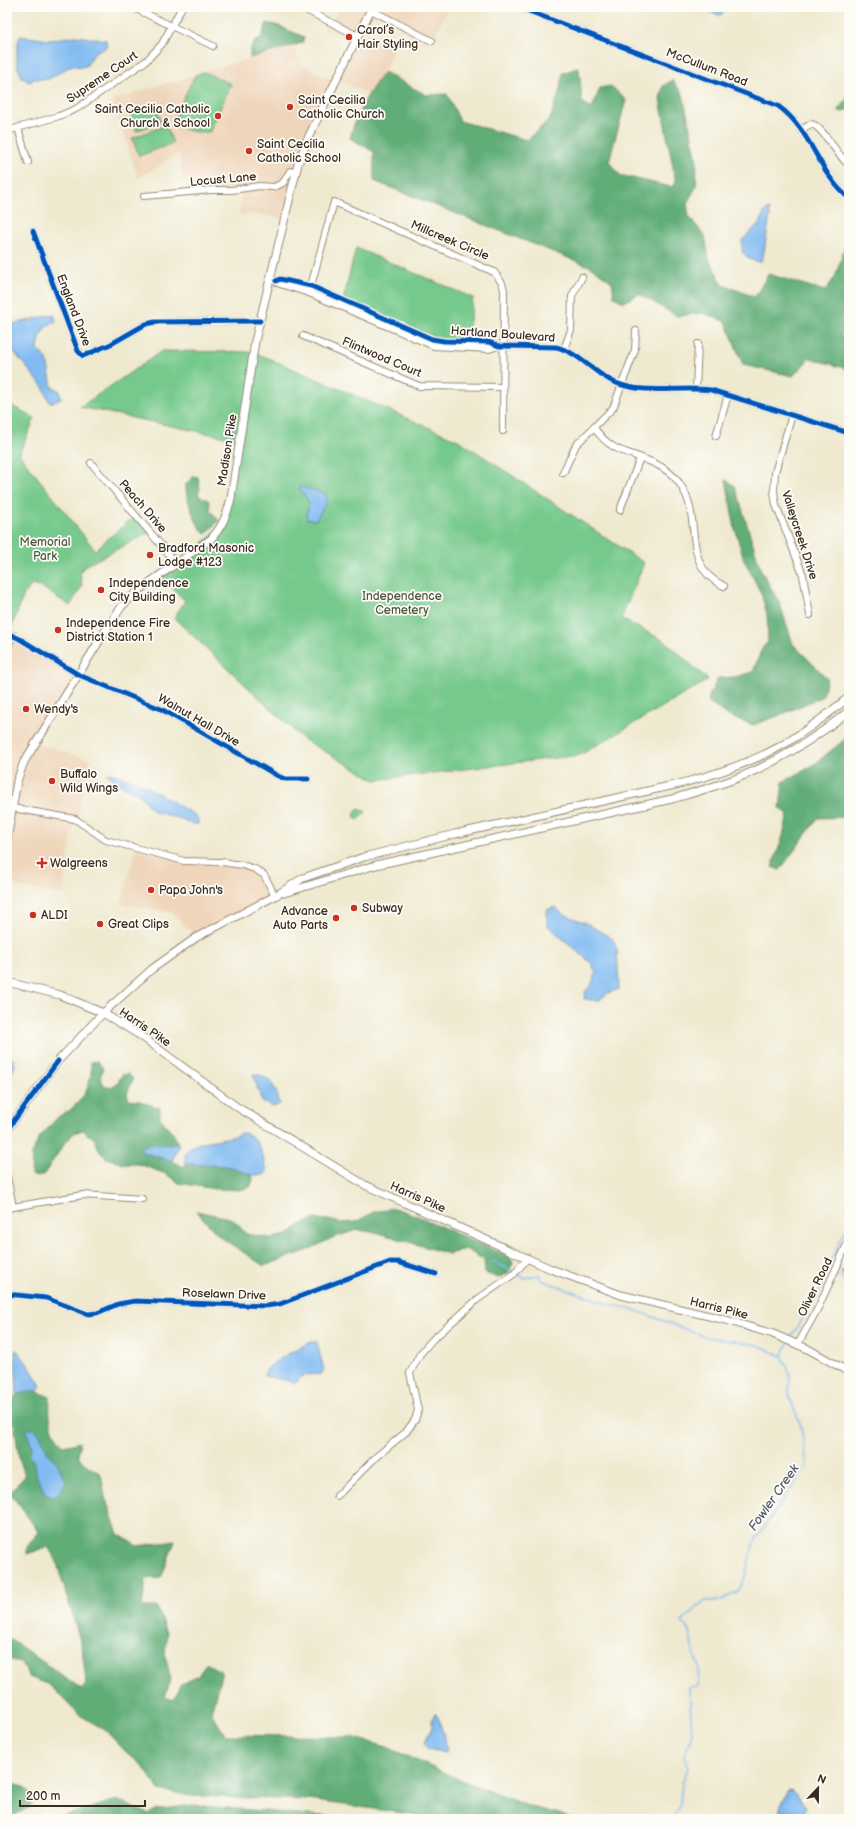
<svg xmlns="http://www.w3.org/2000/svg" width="856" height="1826" viewBox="0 0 856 1826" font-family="'Balsamiq Sans',sans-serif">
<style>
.built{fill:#efd6bb}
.green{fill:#76c98c;stroke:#587a55}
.forest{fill:#60ad78;stroke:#4e6c4b}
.water{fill:#81bbf2;stroke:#5e7288}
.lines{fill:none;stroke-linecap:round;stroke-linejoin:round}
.stream{stroke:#81bbf2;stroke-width:1.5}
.minor-casing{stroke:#958a76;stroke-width:8}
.major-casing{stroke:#958a76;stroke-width:9}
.minor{stroke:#fff;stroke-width:6}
.major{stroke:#fff;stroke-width:7}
.cycleway-casing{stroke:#fdfcf7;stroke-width:8}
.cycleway{stroke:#0057b8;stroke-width:5}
.poi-dot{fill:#c8321e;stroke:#fdfcf7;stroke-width:1.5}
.labels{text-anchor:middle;stroke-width:3.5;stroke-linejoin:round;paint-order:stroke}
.poi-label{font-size:12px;fill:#3b2a1e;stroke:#fdfcf7;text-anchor:start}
.street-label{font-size:12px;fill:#3b2a1e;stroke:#fdfcf7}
.park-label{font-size:12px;fill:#4d5a3f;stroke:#fdfcf7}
.water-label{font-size:13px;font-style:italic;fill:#545d68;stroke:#fdfcf7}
</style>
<rect width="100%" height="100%" fill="#fdfcf7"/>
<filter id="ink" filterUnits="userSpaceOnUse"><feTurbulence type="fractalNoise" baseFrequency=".025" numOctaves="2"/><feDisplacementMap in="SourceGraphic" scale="8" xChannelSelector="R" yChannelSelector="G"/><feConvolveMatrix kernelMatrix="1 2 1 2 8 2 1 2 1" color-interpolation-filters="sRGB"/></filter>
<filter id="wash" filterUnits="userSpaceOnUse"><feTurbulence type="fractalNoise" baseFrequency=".012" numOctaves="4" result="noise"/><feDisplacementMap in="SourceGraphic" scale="16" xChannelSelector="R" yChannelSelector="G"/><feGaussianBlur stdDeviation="0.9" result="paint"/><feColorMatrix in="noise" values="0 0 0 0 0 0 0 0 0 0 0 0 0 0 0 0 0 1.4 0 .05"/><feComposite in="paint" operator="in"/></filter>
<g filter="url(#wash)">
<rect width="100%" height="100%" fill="#efe9cf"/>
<g class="built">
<path d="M339,7h110l-17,34 -59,-30 -13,21 33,18 -9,22 -15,23 -32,-16 17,-35 -30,-14 4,-9 4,2z"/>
<path d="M293,45l9,20 34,16 -28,57 -24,81 -17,-4 -28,-1 4,-24 -58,3 -6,-39 -41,24 -26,-78z"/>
<path d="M7,633l72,42 -43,68 55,17 -5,11 -6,38 -7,19 -9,57v10l-57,-10z"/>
<path d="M136,849l48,12 58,4 22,10 11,21 -78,41 -25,-24 -51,-9z"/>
</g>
<g class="green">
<path d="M204,72l27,12 -21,48c-15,0 -29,1 -36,-14l21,-43z"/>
<path d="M155,104l6,18 -25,9 -6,-18z"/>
<path d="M166,125l7,18 -34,13 -7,-18z"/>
<path d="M356,248l117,50 -6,43h-23l-101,-41z"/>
<path d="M162,351l92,1 206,89 184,122 -23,56 44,22 43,39 -128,75 -205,25 -72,-41 -129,-121 11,-17 -25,-26 30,-19 33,-33 17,-83 -160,-33z"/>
<path d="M10,405l25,13 -16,36 76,96 41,-35 14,17 -65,34 -5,6 2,14 -12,20 -27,-18 -11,-3 -8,9 -15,40 -2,-1v-227z"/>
<path d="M359,809l7,3 -8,8 -3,-2 -1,-5z"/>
</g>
<g class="forest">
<path d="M267,23l12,3 25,11 -2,6 -52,15v-8l4,-8 7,-3z"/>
<path d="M579,67l3,35 10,6 8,-20 11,-2 15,14 -17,61 11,14 51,12 5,-4 -16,-84 3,-13 9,-6 11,14 14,67 -1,26 -9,16 2,14 16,19 4,23 14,26 32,12 13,-23 57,17 10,-14 14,-42v78l-8,24 8,2v33l-5,-4 -34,-10 -17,18 -50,-11 -17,-43 -23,-9 -26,3 -38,-22 -15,8 -10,-5 -2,-15 -21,-15 -217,-86v-29l-24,-14c6,-24 19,-47 34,-66l42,23 21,-1 13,27 67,19 23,-21 9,-26 4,-20z"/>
<path d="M849,96v13l-7,3 -4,-2z"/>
<path d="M194,476l4,1 2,11 -2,7c9,6 12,1 12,15l9,11 -13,13c-9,-3 -22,-41 -20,-50z"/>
<path d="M726,480l9,6 26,84 19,34 13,40 34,34 -4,18 -40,18 -30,11 -27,-10 -18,-14 2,-8 8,-15 17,-1 18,-5 9,-24 6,-6 -1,-28 -6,-21 -17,-33 -9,-31z"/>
<path d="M849,736v81l-31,1 -38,52 -8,-3 11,-31 5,-22 -8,-6 3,-26 29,-16z"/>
<path d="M97,1061l6,7 -3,10 5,8 6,2 5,-3 6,-10 6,-1 5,5 -6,15 2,6 11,1 20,7v10l13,15 5,10 -7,2h-14l-15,7 30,9 12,6 2,-3 41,2 25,9 1,5 -3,7 -10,3 -25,-1 -36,-6 -13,-9 -27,-10h-15l-18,-6 -6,-6 -6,-14 -7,-4 -4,-4 -9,3 -9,10 -21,31 -6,3 -7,-2 1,-21 7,-16 20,-22 10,-5 11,-11 6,-8 5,-16v-14z"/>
<path d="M394,1208l24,8 93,42 2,5 -5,10 -10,5 -13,-5 -1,-13 -18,-11 -17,5 -70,-21 -22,-3 -25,8 -26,13 -42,15 -45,-30 -23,-25 34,7 6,4 10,12 25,4 17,-3 12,-10 13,-6 15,1 14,3 13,-1 19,-10z"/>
<path d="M841,1270l8,2v15l-8,-15z"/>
<path d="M37,1391l13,6c-1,22 -1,32 14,49l16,-4 -2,14 6,7 17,11 4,23 13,37 19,12 38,-5 -14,37 -15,1 -4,28h15l10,26 -2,22 6,24 -6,18 9,3 6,-15 18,-9 8,-13 16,9 -11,40 14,23 127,2 35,10 71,32 70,27 32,8 11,5h-123l-140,-19 -116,-4 -33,-6 -17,-25 -17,-14 -20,-21 -27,-16 -30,-30 -19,-7 -7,-13 -15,-6v-21l75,52 4,-6 -4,-36 -26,-87 -8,-13 -21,7v-7l12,-15 -29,-39 15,-17 -6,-19 -5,-33 -7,-1v-23l5,-1 5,-5z"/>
<path d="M7,1783l17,4 10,9 -4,11 -17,9 -2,3h-4z"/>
<path d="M117,1800l31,14 8,-4 36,-5 165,14h-304z"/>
</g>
<g class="water">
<path d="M702,7h22l-1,6 -3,2 -8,-2z"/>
<path d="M20,36l29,4 27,-4 30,4 1,5 -3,4 -8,2 -10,15 -5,1 -9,-2 -23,14h-15l-3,3c-17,-1 -16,-35 -11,-46z"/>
<path d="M769,209l1,7 -7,41 -3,5 -9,-2 -9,-8v-12l18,-17 5,-12z"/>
<path d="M54,314l2,8c-14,3 -17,16 -18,28l9,9 5,28 8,4 1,8 -11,4 -7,-16 -33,-40 -3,-1v-30l7,8z"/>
<path d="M300,486l26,8v9l-10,17 -10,-1c1,-15 8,-15 -6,-28z"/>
<path d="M107,773c32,4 60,27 88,42l3,4v5h-6l-11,-5 -28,-8 -13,-16 -26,-14z"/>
<path d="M555,907l8,7 23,9 27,16 4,10 2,40 -11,4 -10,8 -14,-2 1,-7 7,-8 4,-12 -5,-9 -44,-38v-15z"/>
<path d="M7,1057l5,1 3,6 -2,7 -5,4z"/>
<path d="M253,1074c20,2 22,14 27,30l-7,3 -11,-5z"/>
<path d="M241,1133c18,0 22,24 26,38l-3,4h-12l-25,-9 -41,-2c-9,-28 41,-21 55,-31z"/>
<path d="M178,1143l1,2 -7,16 -30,-9 -2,-5c13,-5 26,0 38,-4z"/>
<path d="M311,1342h6l7,28 -3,4 -18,1 -6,7 -5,1 -7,-3 -21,-4c0,-12 36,-28 47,-34z"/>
<path d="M17,1350l12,16 12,20 -4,5 -20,3 -2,-43z"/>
<path d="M26,1429h8l6,6 8,18 7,7 11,21 -6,11 -7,5 -7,-3 -9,-17 -2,-13 -6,-10 3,-7z"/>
<path d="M435,1713l4,6 8,29 -2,5 -17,-4 -4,-5 8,-17v-8z"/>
<path d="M791,1790l15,16 -1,6 -26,-1 8,-20z"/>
</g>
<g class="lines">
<g class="stream">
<path d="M493,1261l21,11"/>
<path d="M517,1274l8,4 14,-3 2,5 67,24 21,4 77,29 52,8 23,11"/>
<path d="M837,1274l8,9h4"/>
<path d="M790,1338l29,-43 8,-27 21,-43 -1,-19 2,-7"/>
<path d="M672,1819l8,-15 2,-20 6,-16 -4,-13 8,-21 -3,-47 9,-1 1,-18 -7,-21 -3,-16 -7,-9 22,-21h16l18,-9 6,-12 10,-38 53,-77 -6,-39 -12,-30 1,-22 -8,-18 6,-13"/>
</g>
</g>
</g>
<g filter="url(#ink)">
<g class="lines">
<defs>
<g id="minor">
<path d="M132,7l81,39"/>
<path d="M300,7l58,29"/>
<path d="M518,7l260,99c34,24 41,69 71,92"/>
<path d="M371,10l61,31"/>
<path d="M18,128l10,34"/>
<path d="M801,130l10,-6c11,1 27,33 38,41"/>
<path d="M7,131l52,-15 17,-7 70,-48 16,-17 20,-37"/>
<path d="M144,196l68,-6h20l27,-4 15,1 9,-4 7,-12 6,2"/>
<path d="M33,231l45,120 5,5 28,-12 35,-20 9,-2 105,-1"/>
<path d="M273,280l7,4 29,9 125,53 55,3 10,-3"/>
<path d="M276,281l4,-2 31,7 121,53 12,2 45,1 10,4 57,1c23,5 39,28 60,36 31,12 63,3 95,7l138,43"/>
<path d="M309,293l25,-91 160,70 8,11 2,7 -1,141"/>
<path d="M303,336l116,50 84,1"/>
<path d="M564,349l7,-19 1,-34 10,-19"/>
<path d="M696,389l2,-45"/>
<path d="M792,415l-17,57 -1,20 2,13 27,70 7,40"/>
<path d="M594,428c5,6 10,13 17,17 5,4 11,6 17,8 22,8 43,14 55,36 19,32 -2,77 41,97"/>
<path d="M716,436l12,-41"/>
<path d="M91,463l86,101"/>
<path d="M563,473l13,-28 37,-37 22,-58 1,-19"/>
<path d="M620,510l20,-52"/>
<path d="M7,633l13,6 59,36 82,34 117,67 7,3h23"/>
<path d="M7,649l6,-14"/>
<path d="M7,807l68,12 31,21 78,21 38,1 20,3 13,4 9,6 11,21"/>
<path d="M7,1177l6,30"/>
<path d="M7,1208l76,-13 59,4"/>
<path d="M7,1294l39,4 42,16 9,-1 21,-9 17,-3 131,5 14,-2 110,-42h8l38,12"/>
<path d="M798,1344l20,-36 31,-68"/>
<path d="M337,1496l40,-40 29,-24 9,-12 3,-10 -8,-37 10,-19 12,-14 46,-41 36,-25 13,-15"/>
</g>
<g id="major">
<path d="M7,839l10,-58 7,-19 87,-140 11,-16 17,-16 72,-51c11,-12 16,-24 20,-41l24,-157 43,-177 10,-26 64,-131"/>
<path d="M284,893l92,-28 296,-66c24,-7 49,-14 73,-24 37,-16 72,-38 104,-64"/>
<path d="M7,982l53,13 43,18 38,23 96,71 128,78 186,84 70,26 105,25 47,14 35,15 41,23"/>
<path d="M7,1130l51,-69 45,-48 49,-44 45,-32 78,-41 28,-18 61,-21 91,-23 224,-50c34,-9 69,-20 100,-37 25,-14 48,-32 70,-50"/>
</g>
</defs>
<use href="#minor" class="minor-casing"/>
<use href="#major" class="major-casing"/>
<use href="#minor" class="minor"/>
<use href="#major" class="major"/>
<defs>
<g id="cycleway">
<path d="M518,7l260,99c34,24 41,69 71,92"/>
<path d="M33,231l45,120 5,5 28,-12 35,-20 9,-2 105,-1"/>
<path d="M276,281l4,-2 31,7 121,53 12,2 45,1 10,4 57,1c23,5 39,28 60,36 31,12 63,3 95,7l138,43"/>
<path d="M7,633l13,6 59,36 82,34 117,67 7,3h23"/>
<path d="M7,1130l51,-69"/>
<path d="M7,1294l39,4 42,16 9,-1 21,-9 17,-3 131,5 14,-2 110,-42h8l38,12"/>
</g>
</defs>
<use href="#cycleway" class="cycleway-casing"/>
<use href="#cycleway" class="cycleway"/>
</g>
</g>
<g class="poi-dot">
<circle cx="349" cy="37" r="4"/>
<circle cx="290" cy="107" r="4"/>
<circle cx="218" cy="116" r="4"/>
<circle cx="249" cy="151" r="4"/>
<circle cx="150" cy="555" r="4"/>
<circle cx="101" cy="590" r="4"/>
<circle cx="58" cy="630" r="4"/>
<circle cx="26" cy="709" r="4"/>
<circle cx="52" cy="781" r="4"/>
<path d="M40 857h4v4h4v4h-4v4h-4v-4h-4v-4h4z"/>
<circle cx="151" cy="890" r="4"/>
<circle cx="354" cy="908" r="4"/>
<circle cx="33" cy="915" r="4"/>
<circle cx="336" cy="918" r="4"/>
<circle cx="100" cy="924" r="4"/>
</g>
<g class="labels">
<g class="poi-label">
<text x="357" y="34">Carol’s<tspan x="357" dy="14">Hair Styling</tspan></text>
<text x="298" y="104">Saint Cecilia<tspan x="298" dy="14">Catholic Church</tspan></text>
<text x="210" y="113" text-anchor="end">Saint Cecilia Catholic<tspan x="210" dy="14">Church &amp; School</tspan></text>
<text x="257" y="148">Saint Cecilia<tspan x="257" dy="14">Catholic School</tspan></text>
<text x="158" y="552">Bradford Masonic<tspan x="158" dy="14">Lodge #123</tspan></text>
<text x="109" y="587">Independence<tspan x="109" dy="14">City Building</tspan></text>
<text x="66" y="627">Independence Fire<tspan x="66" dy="14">District Station 1</tspan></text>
<text x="34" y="713">Wendy's</text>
<text x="60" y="778">Buffalo<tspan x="60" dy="14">Wild Wings</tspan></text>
<text x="50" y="867">Walgreens</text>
<text x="159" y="894">Papa John's</text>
<text x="362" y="912">Subway</text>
<text x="328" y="915" text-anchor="end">Advance<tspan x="328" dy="14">Auto Parts</tspan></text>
<text x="41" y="919">ALDI</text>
<text x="108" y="928">Great Clips</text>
</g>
<g class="street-label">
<text transform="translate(707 67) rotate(21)" y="4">McCullum Road</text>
<text transform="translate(102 77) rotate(-34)" y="4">Supreme Court</text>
<text transform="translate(223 179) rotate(-5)" y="4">Locust Lane</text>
<text transform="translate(450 240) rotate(23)" y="4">Millcreek Circle</text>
<text transform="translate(74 310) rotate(69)" y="4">England Drive</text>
<text transform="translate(503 334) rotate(4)" y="4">Hartland Boulevard</text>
<text transform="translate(382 357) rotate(23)" y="4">Flintwood Court</text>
<text transform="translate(227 450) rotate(-81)" y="4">Madison Pike</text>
<text transform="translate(143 506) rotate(49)" y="4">Peach Drive</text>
<text transform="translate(800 535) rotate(72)" y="4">Valleycreek Drive</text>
<text transform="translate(199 720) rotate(30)" y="4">Walnut Hall Drive</text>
<text transform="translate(145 1027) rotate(34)" y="4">Harris Pike</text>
<text transform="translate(418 1197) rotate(24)" y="4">Harris Pike</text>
<text transform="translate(815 1287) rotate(-64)" y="4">Oliver Road</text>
<text transform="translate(224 1294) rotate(2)" y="4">Roselawn Drive</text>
<text transform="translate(719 1308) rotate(14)" y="4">Harris Pike</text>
</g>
<g class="park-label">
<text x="45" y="546">Memorial<tspan x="45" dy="14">Park</tspan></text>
<text x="402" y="600">Independence<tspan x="402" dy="14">Cemetery</tspan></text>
</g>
<g class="water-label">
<text transform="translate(773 1497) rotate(-55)" y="5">Fowler Creek</text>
</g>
</g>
<rect width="856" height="1826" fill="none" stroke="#fdfcf7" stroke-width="24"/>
<g transform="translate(818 1788) rotate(22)" stroke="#fdfcf7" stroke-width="3" paint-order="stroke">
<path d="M0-3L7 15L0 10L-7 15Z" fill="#3b2a1e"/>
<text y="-6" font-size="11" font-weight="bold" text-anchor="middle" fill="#3b2a1e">N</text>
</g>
<path d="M20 1800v6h125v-6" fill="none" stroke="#3b2a1e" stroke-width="2"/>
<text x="26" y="1800" font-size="12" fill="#3b2a1e" stroke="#fdfcf7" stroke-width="3" paint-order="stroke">200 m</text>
</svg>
